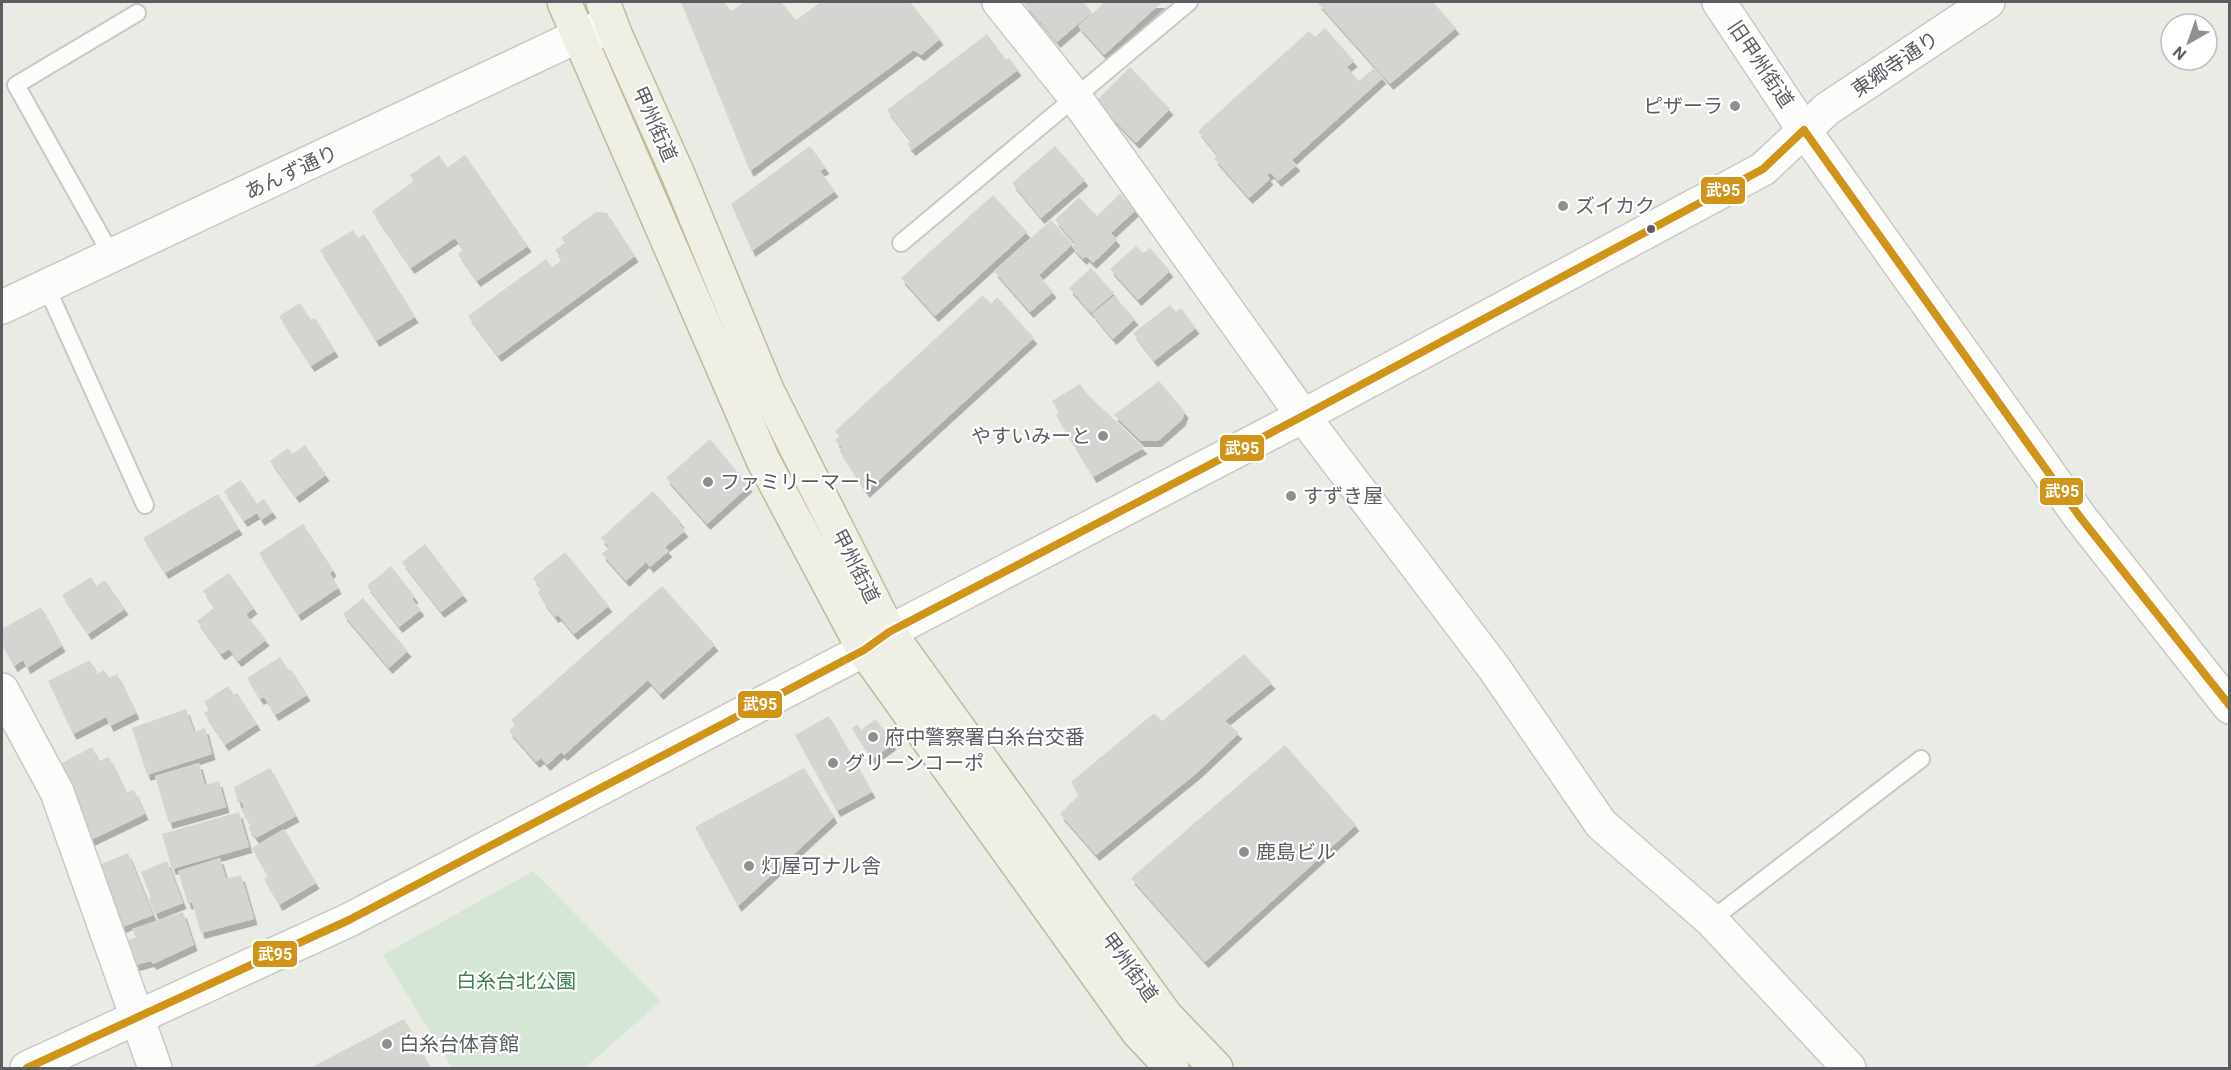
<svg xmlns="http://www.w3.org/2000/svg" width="2231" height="1070" viewBox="0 0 2231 1070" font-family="Roboto,'Noto Sans JP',sans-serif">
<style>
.green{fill:#d5e6d7}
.building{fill:#d4d4d1;filter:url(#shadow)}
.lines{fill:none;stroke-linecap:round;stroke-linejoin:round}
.service-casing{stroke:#c8c8c6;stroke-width:20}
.minor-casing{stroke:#c8c8c6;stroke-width:36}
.tertiary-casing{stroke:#c8c8c6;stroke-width:36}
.secondary-casing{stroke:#c8c8c7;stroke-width:36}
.trunk-casing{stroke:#bebb97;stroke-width:36}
.service{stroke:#fcfcfb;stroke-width:16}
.minor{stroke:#fcfcfb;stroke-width:33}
.tertiary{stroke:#fcfcfb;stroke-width:33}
.secondary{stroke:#fcfcfb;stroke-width:33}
.trunk{stroke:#f0efe5;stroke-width:33}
.bus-1-casing{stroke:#fff;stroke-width:12}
.bus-1{stroke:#d09419;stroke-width:8}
.poi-dot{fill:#8e8f91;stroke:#fff;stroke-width:2}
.bus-dot{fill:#5c5d63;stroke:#fff;stroke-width:2}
.labels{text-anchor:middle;stroke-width:4.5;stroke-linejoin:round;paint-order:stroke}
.street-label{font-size:20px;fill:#5c5d63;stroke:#fff}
.poi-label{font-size:20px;fill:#5c5d63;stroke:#fff;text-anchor:start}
.park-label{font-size:20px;fill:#3e804f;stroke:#fff}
.line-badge{stroke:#fff;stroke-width:2}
.badge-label{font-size:16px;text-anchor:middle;font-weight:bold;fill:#fff}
</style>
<defs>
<filter id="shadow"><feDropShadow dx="3.5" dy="6" stdDeviation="0" flood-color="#0004"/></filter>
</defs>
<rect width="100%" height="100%" fill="#ebebe6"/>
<path class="green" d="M533,871l128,130 -76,67h-133l-69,-113z"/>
<g class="building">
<path d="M681,2h43l7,9 14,-9h36l15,18 25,-18h89l30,37 -19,16 -7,-5 -164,121z"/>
<path d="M1028,2h55l9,10 -35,30 -32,-38z"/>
<path d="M1105,2h57l-58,53 -26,-29z"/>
<path d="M1320,2h113l23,26 -66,56 -72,-81z"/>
<path d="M1325,28l29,33 -7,6 12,14 15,-13 9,10 -91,82 5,5 -19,16 -7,-8 -4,2 3,4 -21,19 -35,-40 4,-2 -20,-25 111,-100 6,6z"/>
<path d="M987,34l19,26 3,-2 9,12 -106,80 -5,-6 4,-3 -24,-31z"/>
<path d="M1130,67l40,42 -34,34 -40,-42z"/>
<path d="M810,146l16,22 -6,3 15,20 -83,60 -21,-47z"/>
<path d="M1055,146l30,34 -44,38 -29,-35z"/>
<path d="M439,155l8,13 18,-13 63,91 -51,35 -19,-27 5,-4 -8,-12 -44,30 -39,-57 42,-30 -4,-6z"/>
<path d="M1120,194l16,16 -25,23 6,7 -24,23 -7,-7 -3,3 -11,-12 3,-4 -20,-23 24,-23 18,19z"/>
<path d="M993,195l34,37 -92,84 -34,-38z"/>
<path d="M596,212l11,1 28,43 -137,100 -30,-40 78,-57 6,8 10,-7 -7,-10 10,-7 -4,-5z"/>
<path d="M1051,220l22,24 -34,31 14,17 -23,20 -36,-41z"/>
<path d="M353,230l5,8 6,-4 51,83 -39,24 -56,-91z"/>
<path d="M1136,246l7,7 7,-5 20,23 -32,29 -28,-31z"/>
<path d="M1091,268l23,25 -23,20 -22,-25z"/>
<path d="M983,295l8,9 6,-7 37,41 -168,154 -27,-42 3,-2 -7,-8 5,-4 -5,-5z"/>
<path d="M1114,296l21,23 -22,20 -21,-25z"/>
<path d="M300,303l11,17 4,-2 20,33 -24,15 -32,-50z"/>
<path d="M1170,305l6,7 5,-4 15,20 -42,33 -21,-28z"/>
<path d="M1159,381l26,31 -3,8 -24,21h-17l-27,-26z"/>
<path d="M1080,384l8,11 56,53 -51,29 -37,-62 3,-2 -7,-12z"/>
<path d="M710,439l39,47 -42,38 -41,-46z"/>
<path d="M305,445l21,30 -30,22 -26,-36 18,-13 4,6z"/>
<path d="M241,480l16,24 7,-5 9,13 -12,8 -4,-7 -13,8 -20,-30z"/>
<path d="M653,491l28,31 -2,2 6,7 -20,16 4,4 -19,16 -4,-5 -20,19 -24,-27 7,-7 -8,-9z"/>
<path d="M218,494l21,35 -74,44 -22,-35z"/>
<path d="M303,524l30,46 -3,3 8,15 -40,27 -39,-62z"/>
<path d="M425,544l39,51 -23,17 -39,-50z"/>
<path d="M565,552l44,54 -35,28 -16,-19 -3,2 -11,-14 -6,-11 3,-3 -8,-11z"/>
<path d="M391,566l24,31 -3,2 9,11 -22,17 -32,-41z"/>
<path d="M229,573l25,35 -8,6 20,26 -28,21 -9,-12 -7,5 -2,-1 -23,-32 18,-14 -12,-16z"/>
<path d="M91,577l5,9 9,-6 20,29 -37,25 -26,-39z"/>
<path d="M662,586l53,59 -55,49 -12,-14 -84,75 -3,-3 -14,13 -6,-7 -5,4 -27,-31 6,-6 -4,-5z"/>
<path d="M363,598l45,53 -19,17 -46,-54z"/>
<path d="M41,607l21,39 -35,22 -4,-8 -9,6 -12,-22v-15z"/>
<path d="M1244,654l28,29 -47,38 14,12 -41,39 -102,83 -36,-41 19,-19 -8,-13 83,-69 8,8z"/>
<path d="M280,657l9,14 2,-2 16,26 -32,20 -11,-18 -4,2 -13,-21z"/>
<path d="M90,660l7,14 7,-4 5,8 8,-4 19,39 -26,13 -4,-9 -33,17 -25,-53z"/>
<path d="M228,686l6,9 3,-2 20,31 -32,21 -21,-32 6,-3 -6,-8z"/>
<path d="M186,709l8,23 11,-4 7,26 -65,21 -15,-47z"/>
<path d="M829,716l43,76 -35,19 -42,-76z"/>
<path d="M876,719l17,25 -21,15 -20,-31 6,-4 3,6z"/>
<path d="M1285,745l71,80 -151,137 -74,-84z"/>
<path d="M92,747l7,14 10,-4 17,36 8,-3 11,24 -54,26 -15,-32 4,-1 -20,-43z"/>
<path d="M199,763l6,22 14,-4 7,26 -57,16 -14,-47z"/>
<path d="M270,768l26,48 -40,22 -8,-10 3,-3 -10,-15 3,-3 -3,-6 -3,2 -4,-16z"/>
<path d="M804,768l30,49 -96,89 -43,-79z"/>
<path d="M239,812l10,35 -77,22 -10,-35z"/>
<path d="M284,829l32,54 -37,22 -15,-26 4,-2 -16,-29z"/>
<path d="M128,853l25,62 -41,16 -13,-66z"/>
<path d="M220,858l6,21 15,-4 13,44 -53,14 -9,-31 -4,2 -10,-33z"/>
<path d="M167,861l16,42 -28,11 -6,-15 2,-1 -10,-26z"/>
<path d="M183,912l11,33 -41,19 -2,-3 -15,4 -4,-2 -4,-19 2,-1 -1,-3 7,-3 -4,-8z"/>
<path d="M404,1019l26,49h-120z"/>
</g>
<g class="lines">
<defs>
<g id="service">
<path d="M901,243l288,-241"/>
<path d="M112,256l-96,-171 121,-72"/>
<path d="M46,286l99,219"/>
<path d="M1711,920l210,-161"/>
</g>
<g id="minor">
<path d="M999,2l76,95 228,319 191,252 107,156 110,96 138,148"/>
<path d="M2,690l55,102 98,276"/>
</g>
<g id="tertiary">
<path d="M2,307l578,-272 13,-5 14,2"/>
<path d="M27,1068l322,-148 515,-270 25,-18 414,-216 460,-247 64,-60 161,-107"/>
</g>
<path id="secondary" d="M1719,2l85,128 276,387 150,190"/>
<g id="trunk">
<path d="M564,2l199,458 101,190 274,382 34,36"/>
<path d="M603,2l13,34 61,136 90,218 122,242 277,384 50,52"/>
</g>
</defs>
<use href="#service" class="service-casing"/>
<use href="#minor" class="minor-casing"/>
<use href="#tertiary" class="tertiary-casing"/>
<use href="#secondary" class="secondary-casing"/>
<use href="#trunk" class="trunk-casing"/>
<use href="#service" class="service"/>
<use href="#minor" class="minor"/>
<use href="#tertiary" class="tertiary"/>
<use href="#secondary" class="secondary"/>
<use href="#trunk" class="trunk"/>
<defs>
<path id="bus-1" d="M27,1068l322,-148 515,-270 25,-18 414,-216 460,-247 41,-39 276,387 150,189"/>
</defs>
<use href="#bus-1" class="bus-1-casing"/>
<use href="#bus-1" class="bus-1"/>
</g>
<g class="poi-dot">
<circle cx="1735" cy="106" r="6"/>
<circle cx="1563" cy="206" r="6"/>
<circle cx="1103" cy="436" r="6"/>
<circle cx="708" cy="482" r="6"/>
<circle cx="1291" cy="496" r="6"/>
<circle cx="873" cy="737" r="6"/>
<circle cx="833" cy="763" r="6"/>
<circle cx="1244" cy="852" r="6"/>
<circle cx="749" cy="866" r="6"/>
<circle cx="387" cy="1044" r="6"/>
</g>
<circle class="bus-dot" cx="1651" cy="229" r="5"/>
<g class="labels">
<g class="street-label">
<text transform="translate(1761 64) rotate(56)" y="7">旧甲州街道</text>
<text transform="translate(1895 64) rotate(-34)" y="7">東郷寺通り</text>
<text transform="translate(655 124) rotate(66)" y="7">甲州街道</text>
<text transform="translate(291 172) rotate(-25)" y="7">あんず通り</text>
<text transform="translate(856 566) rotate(63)" y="7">甲州街道</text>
<text transform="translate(1130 967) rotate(54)" y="7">甲州街道</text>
</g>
<g class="poi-label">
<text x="1723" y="113" text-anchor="end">ピザーラ</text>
<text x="1575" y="213">ズイカク</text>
<text x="1091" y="443" text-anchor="end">やすいみーと</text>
<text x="720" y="489">ファミリーマート</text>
<text x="1303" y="503">すずき屋</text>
<text x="885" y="744">府中警察署白糸台交番</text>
<text x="845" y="770">グリーンコーポ</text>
<text x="1256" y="859">鹿島ビル</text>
<text x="761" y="873">灯屋可ナル舎</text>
<text x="399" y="1051">白糸台体育館</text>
</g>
<g class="park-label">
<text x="516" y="988">白糸台北公園</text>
</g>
</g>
<g class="line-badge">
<rect x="1700" y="176" width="46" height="29" rx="6" fill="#d09419"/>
<rect x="1219" y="434" width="46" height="28" rx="6" fill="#d09419"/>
<rect x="2039" y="477" width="45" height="29" rx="6" fill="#d09419"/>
<rect x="737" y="690" width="46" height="29" rx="6" fill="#d09419"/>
<rect x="252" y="940" width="46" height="28" rx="6" fill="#d09419"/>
</g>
<g class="badge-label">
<text x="1723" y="196">武95</text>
<text x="1242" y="454">武95</text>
<text x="2062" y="497">武95</text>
<text x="760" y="710">武95</text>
<text x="275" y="960">武95</text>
</g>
<rect width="2231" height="1070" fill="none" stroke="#5c5d63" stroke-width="6"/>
<g transform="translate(2189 42) rotate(220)"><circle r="28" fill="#ffffff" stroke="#bebec1" stroke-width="1.5"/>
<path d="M0-4.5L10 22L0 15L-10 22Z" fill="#8e8f91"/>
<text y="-9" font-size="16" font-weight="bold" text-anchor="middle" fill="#5c5d63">N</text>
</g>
</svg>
